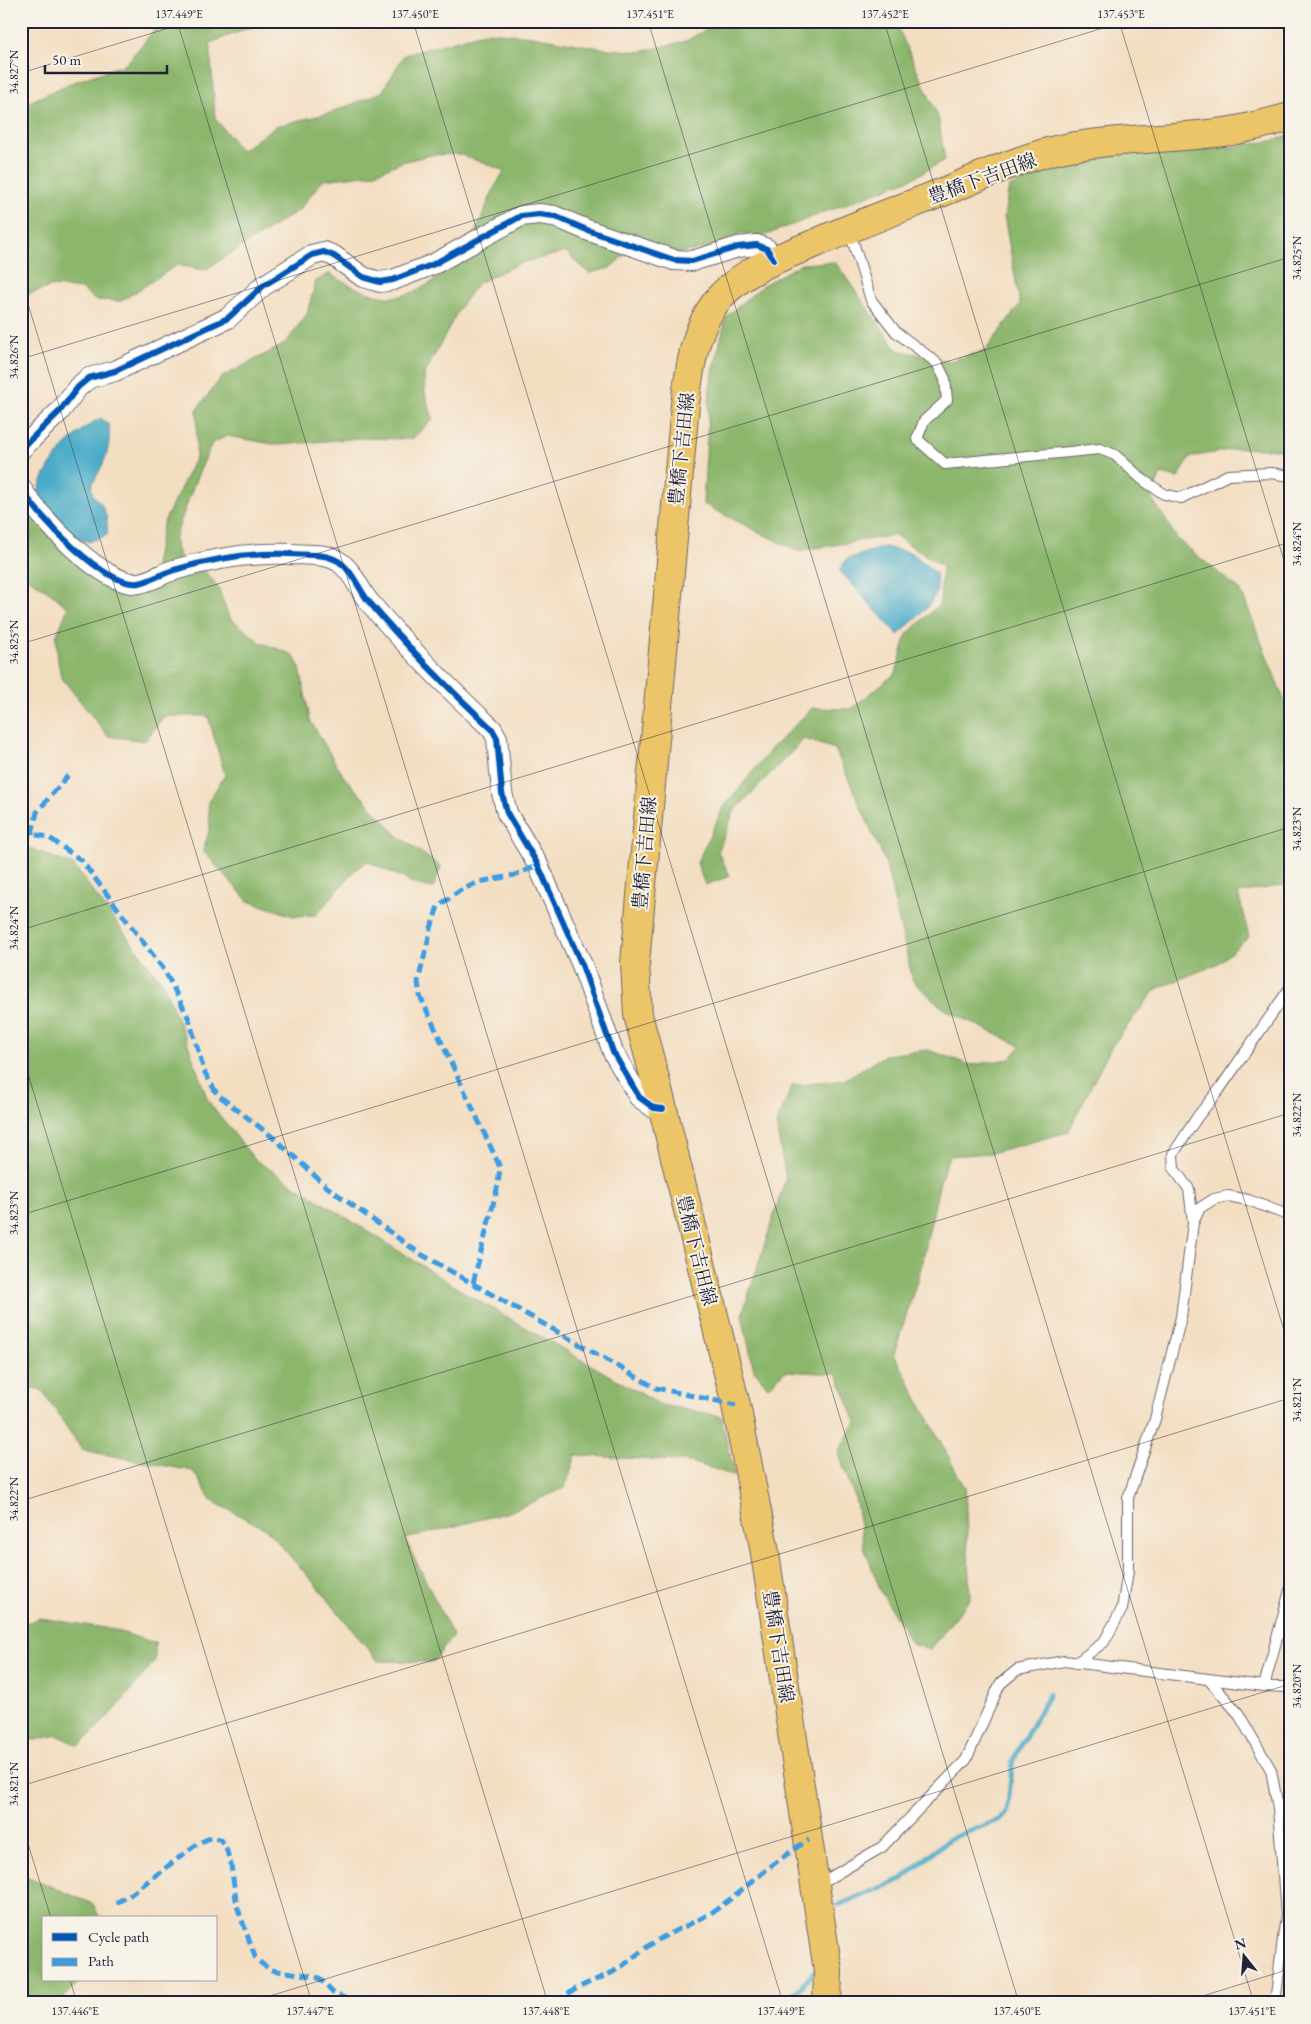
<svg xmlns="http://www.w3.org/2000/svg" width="1311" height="2024" viewBox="0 0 1311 2024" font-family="'EB Garamond','Noto Serif JP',serif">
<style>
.forest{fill:#8bb66c;stroke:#566c54}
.water{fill:#48abc7;stroke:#356681}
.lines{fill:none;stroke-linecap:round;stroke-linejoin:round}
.stream{stroke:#48abc7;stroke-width:5}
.lane-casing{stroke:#6b646a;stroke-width:12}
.street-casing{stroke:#6b646a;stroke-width:22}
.primary-casing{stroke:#6b646a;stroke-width:30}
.lane{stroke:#fff;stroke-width:10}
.street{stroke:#fff;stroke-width:20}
.primary{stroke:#edc569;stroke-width:28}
.quiet{stroke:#3c9ce2;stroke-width:5;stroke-dasharray:10 5;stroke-linecap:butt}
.cycleway-casing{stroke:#f7f3e8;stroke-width:9}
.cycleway{stroke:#0057b8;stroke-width:6}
.ticks{fill:none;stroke:#22223b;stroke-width:1;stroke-opacity:0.45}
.labels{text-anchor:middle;stroke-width:4;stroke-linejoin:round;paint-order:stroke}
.street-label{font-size:19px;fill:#22223b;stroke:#f7f3e8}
.neatline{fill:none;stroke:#22223b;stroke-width:2}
.ticks-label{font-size:12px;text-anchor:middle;fill:#22223b}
</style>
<rect width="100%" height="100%" fill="#f7f3e8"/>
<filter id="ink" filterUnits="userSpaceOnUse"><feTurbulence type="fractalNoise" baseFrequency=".02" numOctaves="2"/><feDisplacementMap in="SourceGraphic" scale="10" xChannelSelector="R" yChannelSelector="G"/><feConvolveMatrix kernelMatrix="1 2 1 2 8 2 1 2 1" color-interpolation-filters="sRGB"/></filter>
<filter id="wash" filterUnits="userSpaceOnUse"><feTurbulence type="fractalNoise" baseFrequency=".0096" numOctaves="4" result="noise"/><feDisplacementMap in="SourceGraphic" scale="20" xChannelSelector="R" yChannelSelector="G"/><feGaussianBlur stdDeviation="1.12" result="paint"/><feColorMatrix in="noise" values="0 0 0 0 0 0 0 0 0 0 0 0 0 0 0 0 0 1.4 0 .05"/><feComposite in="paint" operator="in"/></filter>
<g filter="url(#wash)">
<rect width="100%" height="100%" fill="#f3dec2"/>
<g class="forest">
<path d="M168,21h99l-57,22 5,75 26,33 35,-25 54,-13 52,-21 22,-37 83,-23 45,4 68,12 40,4 46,-11 35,-20h174l43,96 7,43 -32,18 -150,58 -22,-3 -29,14 -32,6 -31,-7 -26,10 -13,12 -21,5 -23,-21 -46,11 -42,20 -18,24 -36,68 1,19 8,25 -21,20 -51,-1 -82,7 -52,-9 -15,7 -18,41 -20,56 7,23 23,8 13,14 12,32 31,25 33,13 7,13 10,52 34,57 53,58 44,32 -8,21 -18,-4 -48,-23 -12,9 -39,45 -22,1 -46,-15 -45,-50 7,-23 -2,-26 17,-27 -17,-59h-44l-19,25 -37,-5 -47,-59 -3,-16 -2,-24 12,-29 -18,-16 -29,-18v-73l106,85 27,-16 9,-46 33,-67 1,-48 25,-32 63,-33 22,-30 9,-33 13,-7c19,10 36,20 57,23 26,3 63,-23 77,-44 6,-8 11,-18 15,-27 9,-19 14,-38 27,-55l-46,-17 -29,1 -28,7 -29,12 -50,6 -24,30 -94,60 -28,-5 -56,36 -26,-1 -13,-11 -28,-3 -33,10v-190l47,-22 58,-20 29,-35z"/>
<path d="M1290,134v316l-50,-2 -50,9 -12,21 -17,-4 -10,23 27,43 63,51 49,124v169l-52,9 11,44 -32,27 -61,25 -45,58 -43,85 -77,21 -42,3 -9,25 -19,87 -27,86 71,134 5,111 -41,51 -17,-6 -31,-52 -17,-45 -9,-49 -17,-46 18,-30 -19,-48 -52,-3 -17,16 -14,-17 -12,-55 44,-137 -10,-53 16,-39 52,-6 41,-25 43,-5 43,15 39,-6 11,-13 -77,-37 -31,-28 -28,-120 -50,-112 -31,-10 -70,72 -16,41 12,24 -25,9 -8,-22 26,-55 50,-61 39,-39 39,1 45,-36 11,-39 33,-30 2,-38 -47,-31 -98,16 -94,-47 7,-118 16,-69 37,-32 38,-21 34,-2 62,88 52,11 36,-10 35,-47 -16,-88 5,-29 58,-24 63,-10 93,-5 54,-8z"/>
<path d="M21,845l52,20 90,119 26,63 19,54 47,59 215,136 191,109 60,11 14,60 -43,-14 -116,-7 -11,33 -56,24 -104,27 48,97 -20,26 -55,-1 -57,-70 -55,-62 -54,-28 -19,-30 -111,-21 -40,-60 -21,-4z"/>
<path d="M40,1618l71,11 44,14v18l-41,50 -35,35 -22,-11 -22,5 -14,-2v-113z"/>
<path d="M21,1874l72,30 7,14h-56v62h35l-2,4 -19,19h-37z"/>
</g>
<g class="water">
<path d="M101,418l8,7c2,27 -5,38 -18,61 2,12 3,9 9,17 7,9 8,21 7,32l-18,7 -17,-5 -35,-37c2,-30 37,-69 64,-82z"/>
<path d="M884,547l28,6 24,21 1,18 -11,17 -28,26 -59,-65 8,-11z"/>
</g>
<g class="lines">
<g class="stream">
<path d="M838,1905l64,-26 47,-40 50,-19 8,-7 6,-53 36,-66"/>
<path d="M780,2003l18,-13 17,-19"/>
</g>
</g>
</g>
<g filter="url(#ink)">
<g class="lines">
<defs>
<g id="lane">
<path d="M849,229l22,71 25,32 41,31 8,16 2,21 -23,21 -7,18 28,25 155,-15 15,6 28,25 21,14 17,4 47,-23 43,-2 19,3"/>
<path d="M1193,1222l-4,-33 -15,-20 -1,-15 25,-38 21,-26 71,-102"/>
<path d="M1076,1663l28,-21 18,-33 6,-38v-73l27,-79 26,-102 12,-94 7,-15 14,-9 14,-3 20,4 42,16"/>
<path d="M1209,1680l29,33 33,57 7,38 8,107 -11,88"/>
<path d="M1264,1686l26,-96"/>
<path d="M816,1886l66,-39 84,-87 34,-76 17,-14 47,-9 200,25 26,1"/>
</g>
<g id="street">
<path d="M21,449l39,-38 18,-24 11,-9 26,-7 113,-53 35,-32 49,-31 12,-3 10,4 29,21 17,5 13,-2 41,-16 87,-48 18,-2 15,2 33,14 87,30 18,1 46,-14 19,-2 10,4 7,11"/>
<path d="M21,488c16,27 84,100 118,95 12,-2 24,-10 35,-13 38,-11 77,-18 116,-16 15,1 35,-1 48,7 15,9 21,30 32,42 38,45 79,86 122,126l5,9 5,55 5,20 31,52 44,100 31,87 26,45 15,11 9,1"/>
</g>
<path id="primary" d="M827,2003l1,-32 -64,-424 -28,-142 -73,-296 -25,-94 -3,-52 50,-558c5,-38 9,-79 36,-109 25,-27 62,-40 95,-53 40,-18 81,-33 122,-49 43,-17 87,-39 132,-47 51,-9 103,-8 154,-15 22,-3 44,-9 66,-15"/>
</defs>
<use href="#lane" class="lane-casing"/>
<use href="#street" class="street-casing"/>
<use href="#primary" class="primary-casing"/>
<use href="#lane" class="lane"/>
<use href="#street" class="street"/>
<use href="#primary" class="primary"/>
<g class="quiet">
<path d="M32,834l5,-22 34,-40"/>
<path d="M21,835l11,-1 16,3 33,23 84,111 24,48 15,52 13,23 58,45 52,48 92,66 237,135 80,17"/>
<path d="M473,1283l25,-98 2,-18 -80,-171 -2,-14 13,-54 7,-22 23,-16 18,-8 36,-7 23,-10"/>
<path d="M116,1903l14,-8 67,-51 13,-6 10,1 6,9 5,17 6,41 18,51 7,7 9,6 37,5 11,3 14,15 22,10"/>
<path d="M556,2003c17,-16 37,-21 57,-31 15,-9 28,-22 43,-31 19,-11 39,-18 58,-30 33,-23 60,-51 95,-71"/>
</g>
<defs>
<g id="cycleway">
<path d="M21,449l39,-38 18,-24 11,-9 26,-7 113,-53 35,-32 49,-31 12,-3 10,4 29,21 17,5 13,-2 41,-16 87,-48 18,-2 15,2 33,14 87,30 18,1 46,-14 19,-2 10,4 7,11"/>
<path d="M21,488c16,27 84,100 118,95 12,-2 24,-10 35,-13 38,-11 77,-18 116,-16 15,1 35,-1 48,7 15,9 21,30 32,42 38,45 79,86 122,126l5,9 5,55 5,20 31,52 44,100 31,87 26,45 15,11 9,1"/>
</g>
</defs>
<use href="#cycleway" class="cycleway-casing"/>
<use href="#cycleway" class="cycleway"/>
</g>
</g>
<path class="ticks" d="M177,21l606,1982M413,21l606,1982M648,21l606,1982M884,21l406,1329M1119,21l171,559M21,73l171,-52M21,281l527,1722M21,359l1105,-338M21,644l1269,-387M21,930l1269,-388M21,1051l291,952M21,1215l1269,-388M21,1501l1269,-388M21,1786l1269,-388M21,1821l30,97M70,1980l7,23M247,2003l1043,-319M1180,2003l110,-34"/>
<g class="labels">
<g class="street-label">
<text transform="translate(982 178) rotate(-20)" y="7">豊橋下吉田線</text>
<text transform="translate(681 449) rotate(-84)" y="7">豊橋下吉田線</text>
<text transform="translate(644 853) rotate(-85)" y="7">豊橋下吉田線</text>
<text transform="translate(697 1250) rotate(76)" y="7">豊橋下吉田線</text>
<text transform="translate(779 1646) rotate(81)" y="7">豊橋下吉田線</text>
</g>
</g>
<rect width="1311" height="2024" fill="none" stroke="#f7f3e8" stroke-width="55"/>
<rect x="42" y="1916" width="175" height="65" fill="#f7f3e8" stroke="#a29fa3"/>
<rect x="52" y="1933" width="25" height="8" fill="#0057b8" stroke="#a29fa3"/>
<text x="88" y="1942" font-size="15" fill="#22223b">Cycle path</text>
<rect x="52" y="1958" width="25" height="8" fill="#3c9ce2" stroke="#a29fa3"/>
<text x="88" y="1966" font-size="15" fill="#22223b">Path</text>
<g transform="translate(1244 1956) rotate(343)" stroke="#f7f3e8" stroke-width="4" paint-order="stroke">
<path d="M0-4L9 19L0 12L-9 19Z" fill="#22223b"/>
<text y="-8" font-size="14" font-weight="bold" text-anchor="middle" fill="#22223b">N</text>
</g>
<path d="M45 65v8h122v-8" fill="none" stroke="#22223b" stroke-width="2.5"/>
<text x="52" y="65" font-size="15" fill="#22223b" stroke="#f7f3e8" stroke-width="4" paint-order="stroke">50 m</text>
<rect x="28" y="28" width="1256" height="1968" class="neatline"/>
<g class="ticks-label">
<text x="179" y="18">137.449°E</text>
<text x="415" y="18">137.450°E</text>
<text x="650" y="18">137.451°E</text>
<text x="885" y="18">137.452°E</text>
<text x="1121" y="18">137.453°E</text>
<text transform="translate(14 72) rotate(-90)" y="4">34.827°N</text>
<text transform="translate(1297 258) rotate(-90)" y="4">34.825°N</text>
<text transform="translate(14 357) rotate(-90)" y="4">34.826°N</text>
<text transform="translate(1297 544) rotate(-90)" y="4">34.824°N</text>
<text transform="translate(14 642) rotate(-90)" y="4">34.825°N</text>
<text transform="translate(1297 829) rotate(-90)" y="4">34.823°N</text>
<text transform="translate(14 928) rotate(-90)" y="4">34.824°N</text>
<text transform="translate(1297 1115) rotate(-90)" y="4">34.822°N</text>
<text transform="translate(14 1213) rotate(-90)" y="4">34.823°N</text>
<text transform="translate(1297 1400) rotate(-90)" y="4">34.821°N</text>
<text transform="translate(14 1499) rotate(-90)" y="4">34.822°N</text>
<text transform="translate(1297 1686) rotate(-90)" y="4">34.820°N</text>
<text transform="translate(14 1784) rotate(-90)" y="4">34.821°N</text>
<text x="75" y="2015">137.446°E</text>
<text x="310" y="2015">137.447°E</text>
<text x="546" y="2015">137.448°E</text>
<text x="781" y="2015">137.449°E</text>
<text x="1017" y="2015">137.450°E</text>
<text x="1252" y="2015">137.451°E</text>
</g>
</svg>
